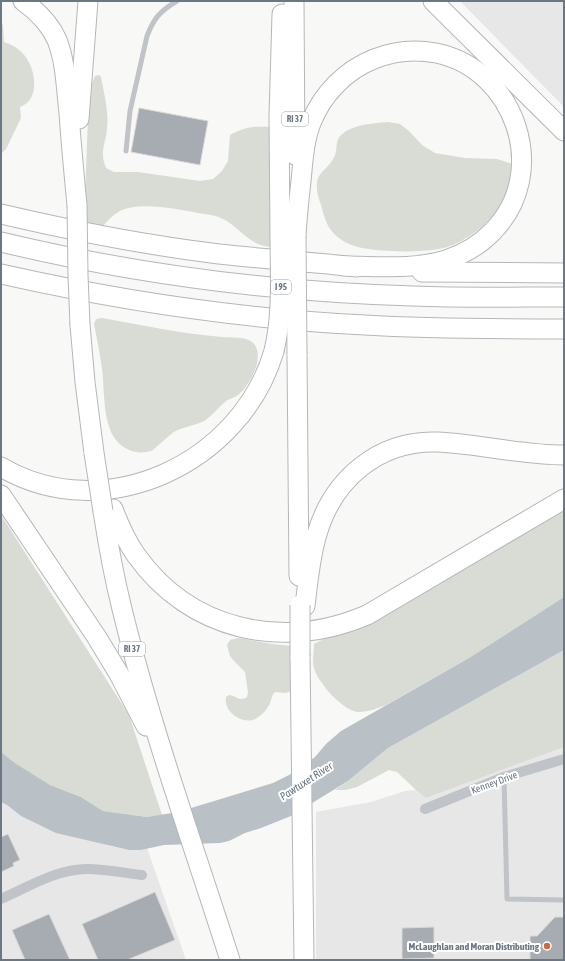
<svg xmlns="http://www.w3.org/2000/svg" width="565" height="961" viewBox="0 0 565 961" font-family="'Asap Condensed',sans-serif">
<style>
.built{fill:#e6e7e6}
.green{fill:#d8dcd5}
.water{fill:#b9c1c6}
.building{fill:#a6acb2;stroke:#dadad8}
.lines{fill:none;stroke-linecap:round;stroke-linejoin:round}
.highway-casing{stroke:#b4b7ba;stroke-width:21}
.lane{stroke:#c0c3c7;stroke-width:5}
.street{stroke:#c0c3c7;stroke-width:10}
.highway{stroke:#fff;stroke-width:19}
.highway-bridge-casing{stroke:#b4b7ba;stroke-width:21;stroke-linecap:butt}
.highway-bridge{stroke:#fff;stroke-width:19}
.poi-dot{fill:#cd6a40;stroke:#fff;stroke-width:1.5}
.labels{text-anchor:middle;stroke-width:4;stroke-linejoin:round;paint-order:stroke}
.shield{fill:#fff;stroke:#97a0a8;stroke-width:1}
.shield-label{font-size:9px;font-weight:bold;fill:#6b7783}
.street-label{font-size:10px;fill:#6b7783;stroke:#fff}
.poi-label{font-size:10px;font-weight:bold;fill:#6b7783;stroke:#fff;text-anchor:end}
.water-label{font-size:11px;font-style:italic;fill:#67777f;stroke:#fff}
</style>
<rect width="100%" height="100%" fill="#f8f8f6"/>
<g class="built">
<path d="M460,1h104v106z"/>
<path d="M564,747v213h-248v-148l55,-10 34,-11 11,-1 10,8z"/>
<path d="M1,802l6,3 14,11 89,30 19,4 18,-2 39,112h-185z"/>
</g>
<g class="green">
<path d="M1,23l2,2 1,17c7,2 16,7 21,14 9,11 14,35 3,46 -2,2 -6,4 -8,5l1,11 -15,31 -5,5z"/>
<path d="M99,75l2,2c3,16 8,36 6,51 -1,16 -8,23 -1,40l8,4h24l62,9 13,-2 9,-8 6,-10 2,-26c15,-8 24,-9 41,-8l-1,120c-24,-3 -29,-20 -49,-29 -7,-3 -16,-4 -23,-5 -22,-4 -55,-11 -76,-3 -7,3 -14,10 -19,16l-19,-3 5,-132 6,-15z"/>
<path d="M388,122l12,2 9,7 13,14 13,8 30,5 32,1 15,5c-2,17 -5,35 -16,48 -11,14 -27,26 -43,33 -20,9 -70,7 -91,3 -11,-2 -24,-8 -31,-18 -5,-6 -8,-17 -10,-25 -3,-8 -6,-18 -3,-27 4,-8 11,-11 15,-19 4,-5 3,-11 4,-17 5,-17 37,-19 51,-20z"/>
<path d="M102,318c40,7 80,16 120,19 9,1 22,-1 30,5 15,12 -2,44 -14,53 -4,3 -10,4 -13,7 -8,6 -13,15 -23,20 -9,4 -20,5 -28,10 -6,4 -20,18 -23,19 -14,4 -27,-1 -35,-11 -14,-18 -11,-50 -14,-71 -2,-15 -5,-30 -8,-45l2,-5z"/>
<path d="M564,508v89l-95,61 -83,47c-8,3 -17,7 -27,7 -15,0 -41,-29 -45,-44 -2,-7 0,-17 0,-24l22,-11z"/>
<path d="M1,515l128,200 33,100 -15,2 -44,-6 -22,-14 -31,-12 -35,-22 -14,-11z"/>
<path d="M239,638l33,6 20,2v45l-7,2 -10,-1c-4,4 -3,7 -5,11 -2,6 -9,13 -15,16 -12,6 -32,-7 -29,-22l3,-2c8,1 10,7 18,2l1,-5 -3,-20 -11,-11 -4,-5 -3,-11 3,-5z"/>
<path d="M564,650v97l-138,51 -10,-8 -19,-18 -8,-2 -32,17 -12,3h-10l13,-9 40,-33z"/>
</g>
<path class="water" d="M564,597v53l-176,98 -40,33 -57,35 -30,12 -16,5 -16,8 -9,2 -56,2 -23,5h-12l-73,-17 -35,-17 -14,-11 -6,-3v-50l14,11 35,22 31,12 22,14 44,6 31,-5 95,-29 18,-9 24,-17 11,-13 15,-13 128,-73z"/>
<g class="building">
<path d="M139,108l69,13 -8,44 -69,-13z"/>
<path d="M8,834l12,26 -7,3 1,3 -13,6v-35z"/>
<path d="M155,892l20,48 -48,20h-29l-16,-36z"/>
<path d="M49,914l21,46h-45l-13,-30z"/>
<path d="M555,917h9v43h-34v-24h7z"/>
<path d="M434,927v31l-32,1v-31z"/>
</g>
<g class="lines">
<defs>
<g id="highway">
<path d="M23,1c14,10 27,23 34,39 9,23 9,48 12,73 2,30 5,61 8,92"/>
<path d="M294,1l1,154"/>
<path d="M433,1l131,130"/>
<path d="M79,119l9,-118"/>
<path d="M1,214c72,17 144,31 218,40 46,5 92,8 138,13"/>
<path d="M280,235l-1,-119 3,-102"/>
<path d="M296,236c1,-18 3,-37 5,-55 2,-20 3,-40 10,-58 11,-29 35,-53 63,-64 20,-8 41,-10 62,-6 79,16 115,119 57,178 -13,14 -29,23 -47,29 -32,10 -69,6 -102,6"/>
<path d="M1,242c133,32 275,50 412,54 50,2 101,1 151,1"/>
<path d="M422,272l142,1"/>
<path d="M1,274c120,27 241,45 364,51 66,4 133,4 199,4"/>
<path d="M80,325l5,57 9,71"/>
<path d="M297,354l2,222"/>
<path d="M1,467c104,61 240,-4 273,-116"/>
<path d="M1,495l95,141 23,38 27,52"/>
<path d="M113,509c6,16 13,32 23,46 54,76 147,96 231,60l197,-116"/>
<path d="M103,511c5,33 11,66 19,98 29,119 71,235 108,351"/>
<path d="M305,606c3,-25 5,-49 12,-72 16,-55 62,-94 120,-92 43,2 84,13 127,13"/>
<path d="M300,656l4,304"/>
</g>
</defs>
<use href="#highway" class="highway-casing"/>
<g class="lane">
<path d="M126,151l4,-40 17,-75c7,-18 13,-25 30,-35"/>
<path d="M504,777l3,122 57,1"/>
</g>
<g class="street">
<path d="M425,809l79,-32 60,-18"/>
<path d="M1,899c27,-12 56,-30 86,-30 18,0 37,4 55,6"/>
</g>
<use href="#highway" class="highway"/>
<defs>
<g id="highway-bridge">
<path d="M77,205l1,70 2,50"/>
<path d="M296,236l1,118"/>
<path d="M274,351c9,-38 6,-77 6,-116"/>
<path d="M94,453l9,58"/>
<path d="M300,605v51"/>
</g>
</defs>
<use href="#highway-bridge" class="highway-bridge-casing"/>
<use href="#highway-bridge" class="highway-bridge"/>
</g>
<circle class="poi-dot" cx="547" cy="946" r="4"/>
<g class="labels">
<g class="shield">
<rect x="282" y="112" width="26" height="14" rx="3"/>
<rect x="271" y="280" width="20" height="14" rx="3"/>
<rect x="119" y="642" width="26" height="14" rx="3"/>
</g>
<g class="shield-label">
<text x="295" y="122">RI 37</text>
<text x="281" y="290">I 95</text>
<text x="132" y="652">RI 37</text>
</g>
<g class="street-label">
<text transform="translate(494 782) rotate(-20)" y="4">Kenney Drive</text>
</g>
<g class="poi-label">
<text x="539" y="950">McLaughlan and Moran Distributing</text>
</g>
<g class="water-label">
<text transform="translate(306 781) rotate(-33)" y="4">Pawtuxet River</text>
</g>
</g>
<rect width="565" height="961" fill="none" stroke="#6b7783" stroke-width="4"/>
</svg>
